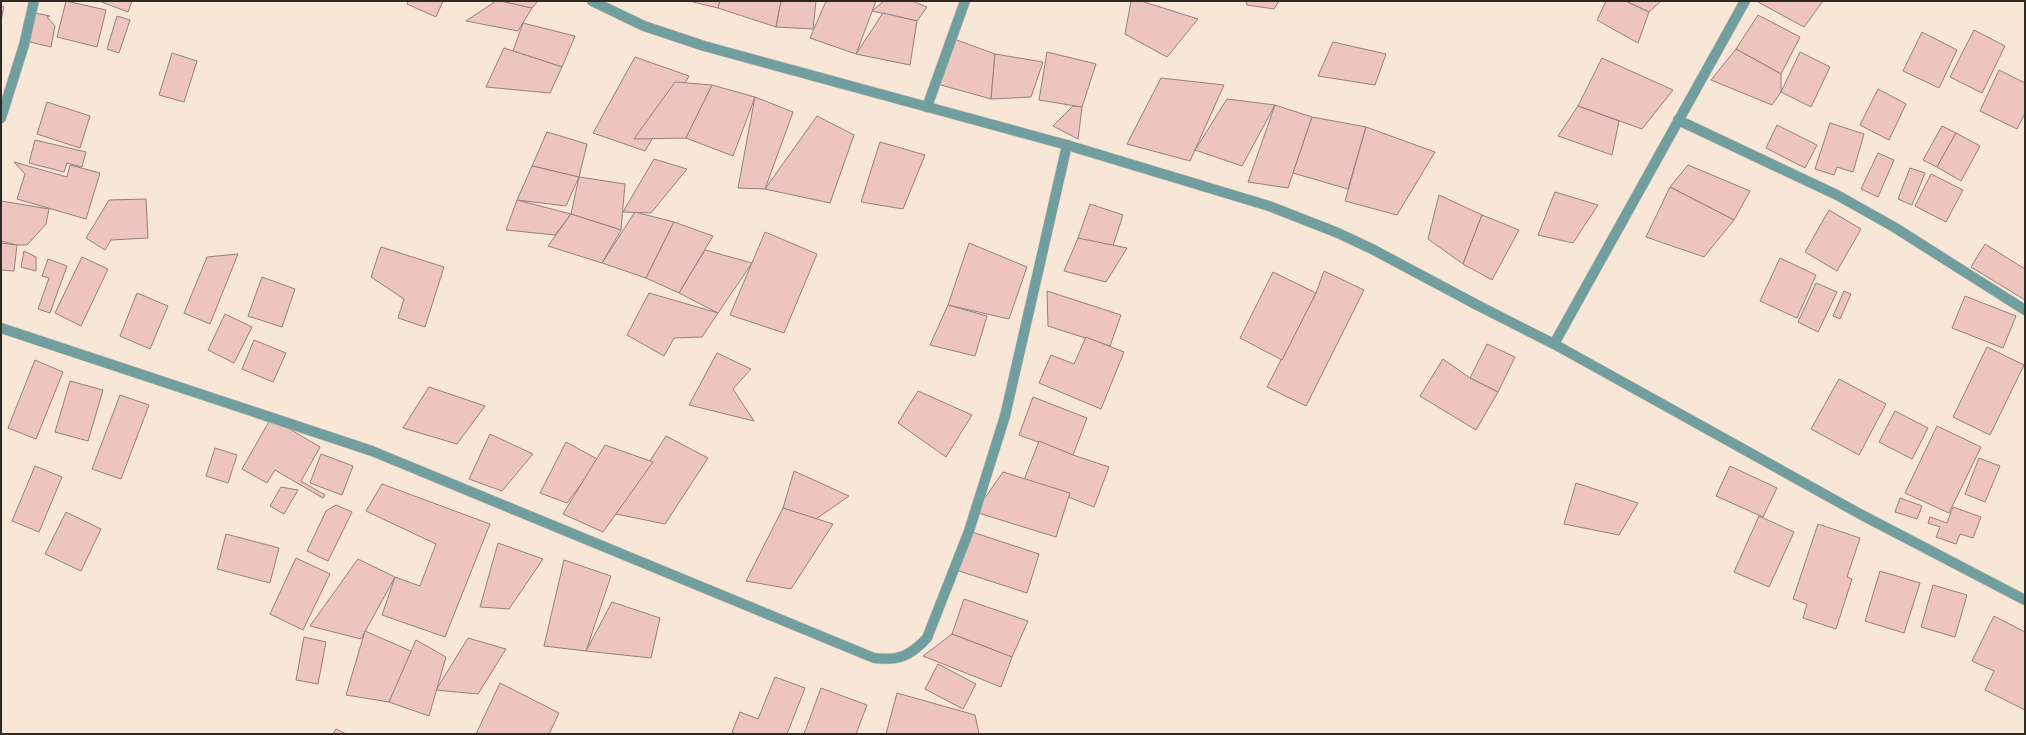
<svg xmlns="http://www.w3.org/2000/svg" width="2026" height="735" viewBox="0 0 2026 735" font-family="'Asap Condensed',sans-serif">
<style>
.building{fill:#edc4be;stroke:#96807d}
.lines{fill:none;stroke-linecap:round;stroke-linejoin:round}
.street-casing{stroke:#d4c4b7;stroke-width:11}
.street{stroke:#719f9f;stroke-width:10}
</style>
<rect width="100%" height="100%" fill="#f8e6d7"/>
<g class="building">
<path d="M66,1l40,9 -9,37 -40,-10z"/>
<path d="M99,1h33l-4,11z"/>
<path d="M408,1h35l-7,16 -29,-13z"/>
<path d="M496,1h5l31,7 -14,23 -52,-10z"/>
<path d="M501,1h37l-6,7z"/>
<path d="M689,1h31l-2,7z"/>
<path d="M720,1h61l-5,26 -58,-19z"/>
<path d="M781,1h35l-3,28 -37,-2z"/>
<path d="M826,1h50l-20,53 -46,-16z"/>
<path d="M884,1h28l15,6 -10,14 -45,-10z"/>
<path d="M1131,1h10l57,18 -31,38 -42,-23z"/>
<path d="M1246,1h33l-5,8 -27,-4z"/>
<path d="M1606,1h20l23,11 -11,31 -41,-23z"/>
<path d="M1626,1h35l-12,11z"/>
<path d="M1759,1h64l-19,26 -46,-25z"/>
<path d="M1,6l3,1 -3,13z"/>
<path d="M35,13l15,3 -3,1 8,9 -4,21 -21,-5z"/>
<path d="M883,13l34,8 -7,44 -54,-11z"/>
<path d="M1758,15l42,22 -19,37 -45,-25z"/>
<path d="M117,16l13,4 -11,33 -12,-4z"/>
<path d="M523,23l52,13 -13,31 -49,-16z"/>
<path d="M1974,30l31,16 -23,47 -32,-16z"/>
<path d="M1922,32l35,18 -18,38 -36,-17z"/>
<path d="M954,39l41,15 -4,45 -57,-16z"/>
<path d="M1333,42l53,12 -11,31 -57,-9z"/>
<path d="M504,48l58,19 -12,26 -64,-6z"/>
<path d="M1736,49l45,25v18l-9,13 -61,-25z"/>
<path d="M1047,52l49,12 -14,43 -43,-7z"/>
<path d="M1800,52l30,15 -19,40 -30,-15z"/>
<path d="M172,53l25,8 -13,41 -25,-7z"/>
<path d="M995,54l48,8 -12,35 -40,2z"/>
<path d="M635,57l54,19 -44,75 -52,-18z"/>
<path d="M1602,58l71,32 -31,39 -64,-23z"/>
<path d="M1999,70l26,13v30l-8,16 -37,-18z"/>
<path d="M1161,78l63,7 -34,76 -63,-17z"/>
<path d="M675,82l37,3 -26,53 -52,1z"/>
<path d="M712,85l43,12 -22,59 -47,-18z"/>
<path d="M1878,89l28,15 -17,36 -29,-15z"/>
<path d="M755,97l38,15 -28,77 -27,-1z"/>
<path d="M1227,99l48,6 -33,61 -47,-16z"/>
<path d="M47,102l43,14 -10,32 -43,-14z"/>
<path d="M1275,105l37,12 -24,71 -40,-6z"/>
<path d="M1073,106l9,1 -4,32 -25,-13z"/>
<path d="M1578,106l41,15 -7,34 -54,-19z"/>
<path d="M817,116l37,19 -24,68 -65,-14z"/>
<path d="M1312,117l54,10 -18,62 -55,-16z"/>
<path d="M1830,123l34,11 -11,38 -16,-5 -3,8 -19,-6z"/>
<path d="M1777,125l40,20 -12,23 -39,-20z"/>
<path d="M1942,126l14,7 -19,34 -14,-7z"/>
<path d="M1366,127l69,25 -38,63 -52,-14z"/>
<path d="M547,132l40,12 -8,33 -47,-11z"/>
<path d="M1956,133l24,13 -19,35 -24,-14z"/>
<path d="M35,140l51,12 -4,15 -15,-4 -3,9 -35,-9z"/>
<path d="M880,142l45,13 -22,54 -42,-7z"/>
<path d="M1878,153l16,7 -16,37 -17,-8z"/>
<path d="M654,159l33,10 -36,44 -28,-1z"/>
<path d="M14,162l53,15 3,-12 30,8 -14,46 -69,-20 8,-25z"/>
<path d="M1688,165l62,26 -16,29 -64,-33z"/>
<path d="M532,166l47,11 -13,29 -49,-6z"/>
<path d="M1910,168l15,5 -13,32 -14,-6z"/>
<path d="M1931,174l32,16 -17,32 -31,-16z"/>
<path d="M579,177l46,7 -4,46 -50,-16z"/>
<path d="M1670,187l64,33 -30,37 -58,-20z"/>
<path d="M1555,192l43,13 -25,38 -35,-8z"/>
<path d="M1439,195l43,20 -19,49 -35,-25z"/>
<path d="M146,199l2,39 -37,2 -6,10 -19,-12 23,-38z"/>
<path d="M517,200l54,14 -16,21 -49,-5z"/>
<path d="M1,201l48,8 -3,15 -19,21h-10l-16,-4z"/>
<path d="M1090,204l33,11 -11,34 -34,-11z"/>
<path d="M1829,210l32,19 -24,42 -32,-19z"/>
<path d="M635,212l39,10 -28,56 -44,-15z"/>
<path d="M571,214l50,16 -19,33 -54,-17z"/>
<path d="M1482,215l37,15 -27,50 -29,-16z"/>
<path d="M674,222l39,14 -34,57 -33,-15z"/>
<path d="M765,232l52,22 -33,79 -54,-18z"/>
<path d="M1078,238l49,10 -21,34 -42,-11z"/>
<path d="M1,243l16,2 -3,26 -13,-1z"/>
<path d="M969,243l58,24 -18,52 -61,-14z"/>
<path d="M1985,244l40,25v31l-54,-33z"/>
<path d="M381,247l63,20 -19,60 -27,-9 6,-19 -33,-22z"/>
<path d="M705,250l47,13 -34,50 -39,-20z"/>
<path d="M24,251l12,6v14l-15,-4z"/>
<path d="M238,254l-28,70 -26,-11 23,-56z"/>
<path d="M82,257l26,12 -27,57 -26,-13z"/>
<path d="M1780,258l36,17 -19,43 -37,-17z"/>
<path d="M48,259l19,7 -17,47 -12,-4 11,-31 -7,-2z"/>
<path d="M1324,271l40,19 -58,116 -39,-19 49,-94z"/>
<path d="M1273,272l43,21 -34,67 -42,-22z"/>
<path d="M262,277l33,12 -13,38 -34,-11z"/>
<path d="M1816,283l21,9 -19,40 -20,-10z"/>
<path d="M1047,291l74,24 -11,31 -62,-20z"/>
<path d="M1844,291l7,3 -11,25 -7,-3z"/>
<path d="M137,293l31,13 -18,43 -30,-13z"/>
<path d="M649,293l69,20 -16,24 -28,1 -10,18 -37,-21z"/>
<path d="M1965,296l51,20 -13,32 -51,-20z"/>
<path d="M948,305l39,11 -12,40 -45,-11z"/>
<path d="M225,314l27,13 -18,36 -26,-13z"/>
<path d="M1086,337l38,15 -23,57 -62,-26 12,-28 23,9z"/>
<path d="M254,340l32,13 -13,29 -31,-13z"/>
<path d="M1487,344l28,13 -17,35 -28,-14z"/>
<path d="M1987,347l37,18 -34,70 -37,-18z"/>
<path d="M717,353l34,16 -18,20 21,32 -65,-16z"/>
<path d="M1443,359l27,19 28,14 -22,38 -56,-34z"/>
<path d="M35,360l28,12 -27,67 -28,-11z"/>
<path d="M1839,379l47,25 -27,51 -48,-26z"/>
<path d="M70,381l33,9 -15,51 -33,-9z"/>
<path d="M429,387l56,19 -28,38 -54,-16z"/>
<path d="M918,391l54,24 -26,42 -48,-34z"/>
<path d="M120,395l29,10 -28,74 -29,-10z"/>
<path d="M1033,397l54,21 -14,37 -54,-20z"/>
<path d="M1895,411l33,17 -16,31 -33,-17z"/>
<path d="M271,418l49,29 -19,34 24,14 -2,3 -48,-28 -8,13 -25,-14z"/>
<path d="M1937,426l44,21 -32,66 -44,-20z"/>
<path d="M490,434l43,20 -31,37 -33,-12z"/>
<path d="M666,436l42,22 -43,66 -49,-10z"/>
<path d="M1039,441l34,14 36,12 -15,40 -70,-27z"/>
<path d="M566,442l33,18 -32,43 -27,-10z"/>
<path d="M605,445l48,17 -50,70 -40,-18z"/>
<path d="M215,448l22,7 -9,28 -22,-7z"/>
<path d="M321,454l32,12 -11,29 -32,-12z"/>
<path d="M1979,458l21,8 -15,36 -20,-8z"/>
<path d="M35,466l27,11 -23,55 -27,-11z"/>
<path d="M1730,466l47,22 -14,29 -47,-21z"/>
<path d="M794,471l55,25 -33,23 -33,-11z"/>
<path d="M1003,472l67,21 -14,44 -81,-25z"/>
<path d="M1576,483l62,20 -19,32 -55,-11z"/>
<path d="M382,484l108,40 -45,113 -63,-22 13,-38 25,9 16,-42 -70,-33z"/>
<path d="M281,487l17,3 -14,24 -14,-8z"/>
<path d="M1900,498l22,8 -5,13 -22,-7z"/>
<path d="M336,505l16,7 -24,49 -21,-10 19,-40z"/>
<path d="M1953,507l28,10 -8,21 -13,-4 -4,10 -20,-7 4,-10 -12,-4 2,-6 17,6z"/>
<path d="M783,508l50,16 -42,65 -45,-8z"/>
<path d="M66,512l35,17 -20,42 -36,-17z"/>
<path d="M1759,516l35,16 -25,55 -35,-15z"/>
<path d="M1818,524l42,14 -13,39 5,2 -16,50 -33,-11 4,-14 -14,-5z"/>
<path d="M969,531l70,23 -12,39 -71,-23z"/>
<path d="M226,534l53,14 -9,35 -53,-14z"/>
<path d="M498,543l45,16 -34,50 -29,-2z"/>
<path d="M296,558l34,16 -27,56 -33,-16z"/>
<path d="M358,559l37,18 -34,62 -51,-13z"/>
<path d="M564,560l47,16 -25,75 -42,-5z"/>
<path d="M1880,571l40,12 -16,50 -39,-12z"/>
<path d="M1933,585l34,10 -12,42 -34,-10z"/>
<path d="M964,599l64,22 -16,36 -60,-23z"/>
<path d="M612,602l48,16 -9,40 -65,-7z"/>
<path d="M1994,616l31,16v78l-40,-20 9,-19 -22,-10z"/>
<path d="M365,631l48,21 -24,50 -43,-7z"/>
<path d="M952,634l60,23 -11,30 -78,-31z"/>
<path d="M304,637l22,5 -8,42 -22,-4z"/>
<path d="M468,638l38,11 -28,45 -42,-4z"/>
<path d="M416,640l30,17 -17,59 -40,-14z"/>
<path d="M938,664l38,20 -13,25 -38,-20z"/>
<path d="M775,677l30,11 -18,46h-51l-4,-2 8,-20 18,7z"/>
<path d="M500,683l59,30 -10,21h-73z"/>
<path d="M821,688l46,17 -11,29h-52z"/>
<path d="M897,693l78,22 4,19h-93z"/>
<path d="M336,729l10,5h-13z"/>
</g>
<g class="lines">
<defs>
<g id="street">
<path d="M592,1l52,25 60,20 363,99 202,61 69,27 34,16 107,57 75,38 306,170 165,86"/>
<path d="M927,107l38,-106"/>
<path d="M1,118l23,-73 10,-44"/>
<path d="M1678,120l159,75 57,32 131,83"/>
<path d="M1,328l371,123 502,207c25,3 36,-2 53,-20l42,-107 36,-115 62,-271"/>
<path d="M1554,344l191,-343"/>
</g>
</defs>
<use href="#street" class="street-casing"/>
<use href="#street" class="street"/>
</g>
<rect width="2026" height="735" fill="none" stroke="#2f2923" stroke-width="4"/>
</svg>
